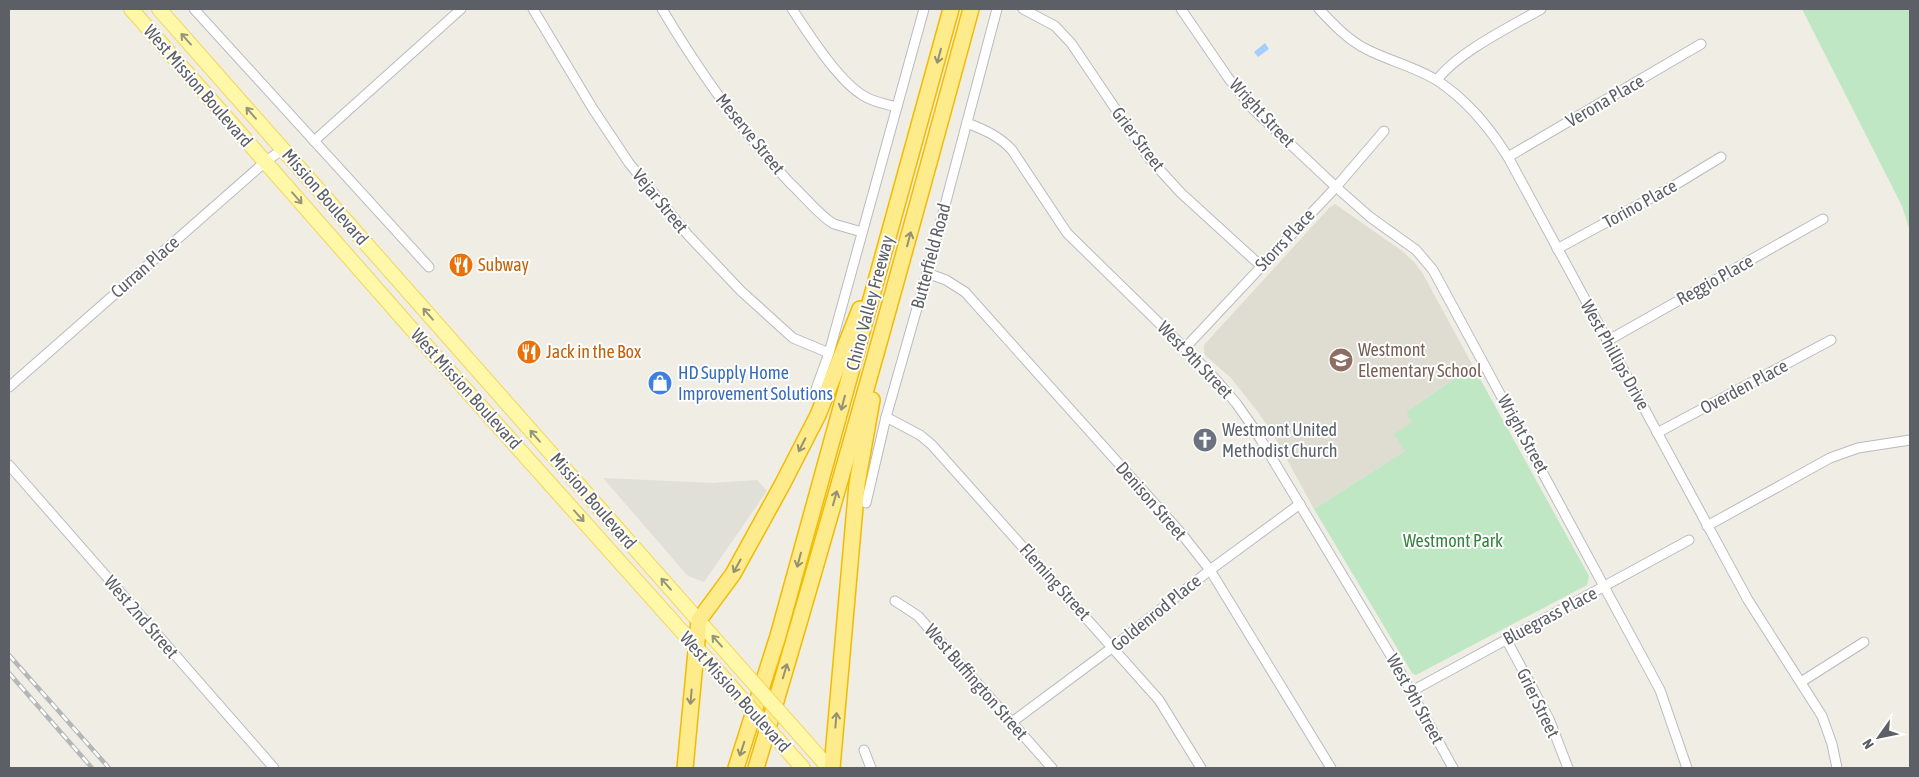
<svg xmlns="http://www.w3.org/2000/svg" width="1919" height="777" viewBox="0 0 1919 777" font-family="'Asap Condensed',sans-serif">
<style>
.industrial{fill:#e0dfd8}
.education{fill:#dfdcd2}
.green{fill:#c0e7c3}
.water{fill:#a3cfff}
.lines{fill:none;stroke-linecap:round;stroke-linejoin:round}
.street-casing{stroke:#b9bbc0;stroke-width:11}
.primary-casing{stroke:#f4d558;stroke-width:16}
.highway-casing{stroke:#f2bb00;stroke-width:18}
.street{stroke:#fff;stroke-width:9}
.primary{stroke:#fff8a8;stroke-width:14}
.highway{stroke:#feeb8b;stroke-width:15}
.rail-casing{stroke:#b5b6b6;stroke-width:4.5}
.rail{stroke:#fff;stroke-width:2.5;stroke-dasharray:8;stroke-linecap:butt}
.primary-bridge-casing{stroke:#f4d558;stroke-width:16;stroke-linecap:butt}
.primary-bridge{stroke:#fff8a8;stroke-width:14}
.oneway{stroke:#95957c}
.oneway2{stroke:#959072}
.labels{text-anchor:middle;stroke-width:4;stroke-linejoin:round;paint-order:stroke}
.street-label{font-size:18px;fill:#5c5f65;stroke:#fff}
.food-label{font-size:18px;fill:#c56008;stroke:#fff;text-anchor:start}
.education-label{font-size:18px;fill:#785e54;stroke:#fff;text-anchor:start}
.shop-label{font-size:18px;fill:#366cbe;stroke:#fff;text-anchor:start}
.worship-label{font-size:18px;fill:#5b616d;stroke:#fff;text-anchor:start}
.park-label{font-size:18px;fill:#33843e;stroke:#fff}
</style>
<rect width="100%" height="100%" fill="#efede4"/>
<path class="industrial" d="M603,478l110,5 44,-3 10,11 -63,91 -16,-6z"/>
<path class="education" d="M1335,204l67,47 13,12 8,11 50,92 -67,46 6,9 -7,30 -91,58 -42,-77 -14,-20 -27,-34 -26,-23 -1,-6v-4l126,-138z"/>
<g class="green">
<path d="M1802,9h108v222l-8,-25z"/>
<path d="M1473,366l116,210 -2,9 -171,90 -4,-2 -98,-164 91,-58 -11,-17 18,-12 -6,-10z"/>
</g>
<path class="water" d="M1265,43l4,6 -11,8 -4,-5z"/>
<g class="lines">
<defs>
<g id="street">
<path d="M194,9l235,258"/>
<path d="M533,9l60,100 36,54 59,72 53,56 52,47 36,15"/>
<path d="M662,9c37,62 78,121 128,174 13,12 24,26 38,37l6,4 28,8"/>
<path d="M792,9c17,25 46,72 72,87 9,6 22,8 33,11"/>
<path d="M1023,9l32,17 16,17 77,114 33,36 80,73"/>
<path d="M1181,9l48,70 25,31 82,77 34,30 46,33 17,20 227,420 27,78"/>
<path d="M1319,9c14,15 30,32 49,41 22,11 50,18 70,31 30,20 51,46 70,76l240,443 74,116 10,28 5,24"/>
<path d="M1437,80c21,-28 73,-53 104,-71"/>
<path d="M967,123c18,7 32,13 45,27l55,83 143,140 26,30 19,27 139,231 59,107"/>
<path d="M314,141l147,-132"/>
<path d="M1508,157l193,-113"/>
<path d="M1557,249l118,-64 46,-28"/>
<path d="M927,273l19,7 19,12 216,241 29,37 121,198"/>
<path d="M1607,341l216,-122"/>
<path d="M1185,348l151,-161 48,-56"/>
<path d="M9,387l256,-225 18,-13"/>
<path d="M815,392l14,-39 95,-344"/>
<path d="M886,417l34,18 12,10 227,255 42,68"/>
<path d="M1657,433l174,-93"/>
<path d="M9,465l265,303"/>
<path d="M866,503l20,-86 41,-144 70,-264"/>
<path d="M1707,526l123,-68 28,-10 52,-8"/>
<path d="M895,601l23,15 134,152"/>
<path d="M1506,639l43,80 19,49"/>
<path d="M1801,682l63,-40"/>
<path d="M1412,691l277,-151"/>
<path d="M1012,722l101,-75 97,-77 90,-66"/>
<path d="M864,750l7,18"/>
</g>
<g id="primary">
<path d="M131,9l293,334 304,340"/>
<path d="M159,9l576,653"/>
<path d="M799,734l30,34"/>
<path d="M793,757l10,11"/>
</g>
<g id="highway">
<path d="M685,768l14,-148 34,-46 49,-89 36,-70 42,-106"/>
<path d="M736,768l42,-132 173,-627"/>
<path d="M756,768c76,-252 146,-505 215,-759"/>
<path d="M832,768l25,-284 15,-84"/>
</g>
</defs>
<use href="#street" class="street-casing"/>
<use href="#primary" class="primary-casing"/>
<use href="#highway" class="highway-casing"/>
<use href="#street" class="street"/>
<use href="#primary" class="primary"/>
<use href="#highway" class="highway"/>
<defs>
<g id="rail">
<path d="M9,655l100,113"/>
<path d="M9,673l83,95"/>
</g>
</defs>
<use href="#rail" class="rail-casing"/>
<use href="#rail" class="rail"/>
<defs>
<g id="primary-bridge">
<path d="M735,662l64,72"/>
<path d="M728,683l65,74"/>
</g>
</defs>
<use href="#primary-bridge" class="primary-bridge-casing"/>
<use href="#primary-bridge" class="primary-bridge"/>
</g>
<defs><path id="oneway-shaft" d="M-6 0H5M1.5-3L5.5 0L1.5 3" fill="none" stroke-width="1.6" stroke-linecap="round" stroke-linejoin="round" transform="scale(1.25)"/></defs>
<g class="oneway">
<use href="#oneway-shaft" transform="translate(186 39) rotate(-132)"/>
<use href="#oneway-shaft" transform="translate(251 113) rotate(-131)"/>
<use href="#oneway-shaft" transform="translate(297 198) rotate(49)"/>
<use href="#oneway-shaft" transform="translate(428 314) rotate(-131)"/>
<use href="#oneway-shaft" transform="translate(535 436) rotate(-131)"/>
<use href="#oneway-shaft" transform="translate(579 516) rotate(48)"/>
<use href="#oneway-shaft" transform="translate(666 584) rotate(-131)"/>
<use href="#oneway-shaft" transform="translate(717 641) rotate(-131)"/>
</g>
<g class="oneway2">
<use href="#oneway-shaft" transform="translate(939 56) rotate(105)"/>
<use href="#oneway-shaft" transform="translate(909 239) rotate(-75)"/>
<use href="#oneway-shaft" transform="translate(843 403) rotate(105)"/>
<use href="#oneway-shaft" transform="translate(802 445) rotate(117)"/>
<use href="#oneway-shaft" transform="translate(835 498) rotate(-74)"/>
<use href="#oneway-shaft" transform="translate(799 560) rotate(105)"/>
<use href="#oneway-shaft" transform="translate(737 566) rotate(119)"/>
<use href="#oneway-shaft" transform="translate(785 671) rotate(-73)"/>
<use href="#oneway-shaft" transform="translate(691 697) rotate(95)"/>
<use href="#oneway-shaft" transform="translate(836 720) rotate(-85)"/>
<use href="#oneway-shaft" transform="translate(742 749) rotate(108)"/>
</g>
<defs>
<symbol id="restaurant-disc" viewBox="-11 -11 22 22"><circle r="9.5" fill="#e8710a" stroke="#fff"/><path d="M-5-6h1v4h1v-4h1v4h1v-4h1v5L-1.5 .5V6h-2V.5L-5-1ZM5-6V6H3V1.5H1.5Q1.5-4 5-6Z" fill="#fff"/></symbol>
<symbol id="school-disc" viewBox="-11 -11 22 22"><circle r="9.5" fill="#8d6e63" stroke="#fff"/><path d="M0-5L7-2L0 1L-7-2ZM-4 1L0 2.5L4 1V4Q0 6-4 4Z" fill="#fff"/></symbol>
<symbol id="shop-disc" viewBox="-11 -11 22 22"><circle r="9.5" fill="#3f7fe0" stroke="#fff"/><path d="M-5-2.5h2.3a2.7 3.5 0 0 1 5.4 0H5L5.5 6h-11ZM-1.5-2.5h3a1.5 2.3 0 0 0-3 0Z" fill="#fff"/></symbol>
<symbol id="church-disc" viewBox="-11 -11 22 22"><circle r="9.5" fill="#6b7280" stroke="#fff"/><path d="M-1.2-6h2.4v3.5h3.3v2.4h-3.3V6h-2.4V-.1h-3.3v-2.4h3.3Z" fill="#fff"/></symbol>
</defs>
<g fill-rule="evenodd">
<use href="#restaurant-disc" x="447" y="251" width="28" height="28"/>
<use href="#restaurant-disc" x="515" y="338" width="28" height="28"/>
<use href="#school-disc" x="1327" y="346" width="28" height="28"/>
<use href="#shop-disc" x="646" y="369" width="28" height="28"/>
<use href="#church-disc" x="1191" y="426" width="28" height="28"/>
</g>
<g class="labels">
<g class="street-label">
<text transform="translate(198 86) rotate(49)" y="6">West Mission Boulevard</text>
<text transform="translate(1605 101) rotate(-30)" y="6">Verona Place</text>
<text transform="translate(1262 113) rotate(47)" y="6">Wright Street</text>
<text transform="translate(750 134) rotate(51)" y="6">Meserve Street</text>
<text transform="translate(1138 139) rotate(53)" y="6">Grier Street</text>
<text transform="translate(325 197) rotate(49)" y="6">Mission Boulevard</text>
<text transform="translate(660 201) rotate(51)" y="6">Vejar Street</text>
<text transform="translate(1640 204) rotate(-29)" y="6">Torino Place</text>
<text transform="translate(1285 240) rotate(-47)" y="6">Storrs Place</text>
<text transform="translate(931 256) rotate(-75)" y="6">Butterfield Road</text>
<text transform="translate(145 267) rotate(-41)" y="6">Curran Place</text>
<text transform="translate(1715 280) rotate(-29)" y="6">Reggio Place</text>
<text transform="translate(870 303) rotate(-75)" y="6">Chino Valley Freeway</text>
<text transform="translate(1615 355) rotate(61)" y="6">West Phillips Drive</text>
<text transform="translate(1195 360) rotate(46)" y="6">West 9th Street</text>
<text transform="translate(1744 387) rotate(-28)" y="6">Overden Place</text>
<text transform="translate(466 389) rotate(48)" y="6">West Mission Boulevard</text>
<text transform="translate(1523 434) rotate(61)" y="6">Wright Street</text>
<text transform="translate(593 501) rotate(49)" y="6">Mission Boulevard</text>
<text transform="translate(1151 501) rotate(49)" y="6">Denison Street</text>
<text transform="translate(1055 582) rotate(48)" y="6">Fleming Street</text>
<text transform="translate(1156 613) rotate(-39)" y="6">Goldenrod Place</text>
<text transform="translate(1550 616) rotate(-28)" y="6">Bluegrass Place</text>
<text transform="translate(141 617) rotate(49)" y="6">West 2nd Street</text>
<text transform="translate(976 682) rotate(49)" y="6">West Buffington Street</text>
<text transform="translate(735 692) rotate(48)" y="6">West Mission Boulevard</text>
<text transform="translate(1415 699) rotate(61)" y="6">West 9th Street</text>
<text transform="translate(1538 703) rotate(64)" y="6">Grier Street</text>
</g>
<g class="food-label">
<text x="478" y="271">Subway</text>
<text x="546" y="358">Jack in the Box</text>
</g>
<g class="education-label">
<text x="1358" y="356">Westmont<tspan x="1358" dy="21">Elementary School</tspan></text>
</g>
<g class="shop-label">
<text x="678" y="379">HD Supply Home<tspan x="678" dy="21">Improvement Solutions</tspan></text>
</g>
<g class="worship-label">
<text x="1222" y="436">Westmont United<tspan x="1222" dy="21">Methodist Church</tspan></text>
</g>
<g class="park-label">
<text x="1453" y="547">Westmont Park</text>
</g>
</g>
<rect width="1919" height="777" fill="none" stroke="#5c5f65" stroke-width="20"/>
<g transform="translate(1879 737) rotate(237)" stroke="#ffffff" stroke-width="4" paint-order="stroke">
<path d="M0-4L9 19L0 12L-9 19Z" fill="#5c5f65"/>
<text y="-8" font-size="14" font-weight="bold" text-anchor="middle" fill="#5c5f65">N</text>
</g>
</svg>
